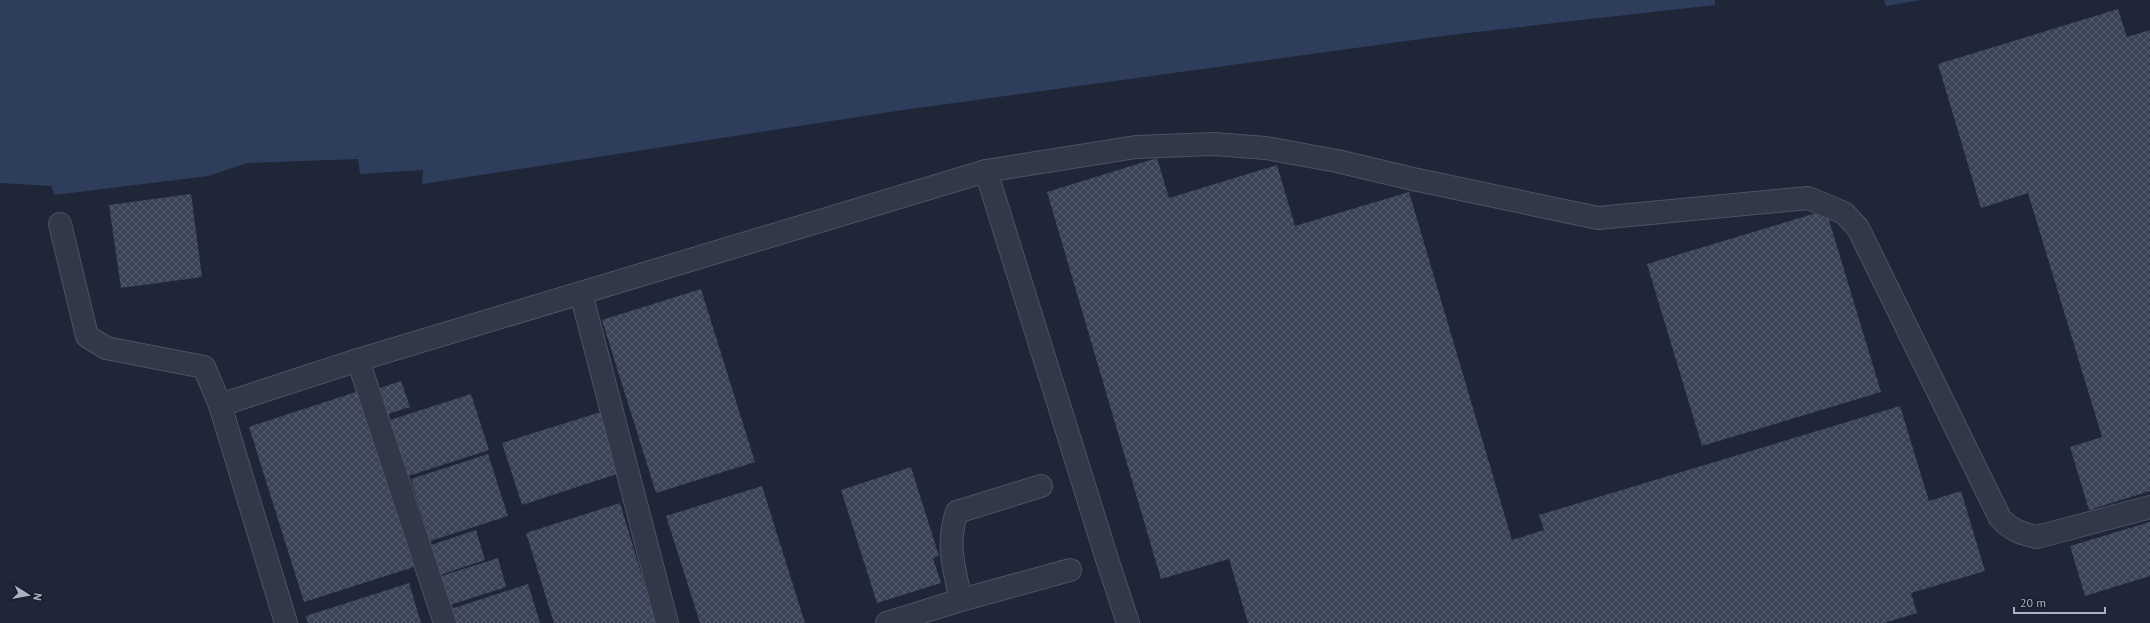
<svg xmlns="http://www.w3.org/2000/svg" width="2150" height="623" viewBox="0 0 2150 623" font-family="'PT Sans',sans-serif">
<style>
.water{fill:#2f3d5d}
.building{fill:url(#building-cross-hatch)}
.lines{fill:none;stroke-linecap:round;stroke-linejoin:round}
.minor-casing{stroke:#4c5362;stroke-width:24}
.minor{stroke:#323847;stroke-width:22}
</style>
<defs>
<pattern id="building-cross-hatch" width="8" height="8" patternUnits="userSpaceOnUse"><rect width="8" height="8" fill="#3a4357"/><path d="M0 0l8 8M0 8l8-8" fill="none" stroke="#545c6e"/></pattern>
</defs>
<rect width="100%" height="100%" fill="#1e2637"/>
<g class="water">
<path d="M0,0h1715v5l-265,30 -547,75 -481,74 1,-14 -63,4 -2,-15 -110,4 -40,13 -153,19 -4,-9 -51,-3z"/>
<path d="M1884,0h38l-36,6z"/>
</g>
<g class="building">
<path d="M2118,9l9,28 23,-7v461l-61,19 -19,-63 32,-10 -74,-244 -47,15 -43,-144z"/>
<path d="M1157,158l12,40 108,-33 18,61 114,-34 103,348 32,-10 -5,-15 361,-109 29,95 32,-10 24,80 -74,22 6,20 -33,10h-636l-19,-64 -68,20 -114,-387z"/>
<path d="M191,194l11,83 -81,11 -12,-83z"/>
<path d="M1826,210l55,182 -179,54 -55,-182z"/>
<path d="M701,289l54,173 -99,31 -54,-173z"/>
<path d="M401,381l9,26 -22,7 -8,-26z"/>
<path d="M359,391l55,176 -110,35 -55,-175z"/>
<path d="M471,394l18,56 -81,26 -18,-56z"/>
<path d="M604,411l19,61 -101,33 -20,-62z"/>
<path d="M488,454l20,62 -78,25 -19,-62z"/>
<path d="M911,467l28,89 -6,2 8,25 -64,20 -36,-113z"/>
<path d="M762,486l43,137h-105l-34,-107z"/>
<path d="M620,503l36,120h-102l-28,-90z"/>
<path d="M2150,522v54l-65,20 -15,-50z"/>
<path d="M476,530l9,30 -45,15 -9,-30z"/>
<path d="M498,558l8,29 -59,19 -9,-29z"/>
<path d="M409,583l12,40h-113l-2,-7z"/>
<path d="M528,584l12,39h-84l-5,-14z"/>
</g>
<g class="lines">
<defs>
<g id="minor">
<path d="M986,171l121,388 21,64"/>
<path d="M60,224l27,112 19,12 98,19 16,38 66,218"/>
<path d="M581,293l86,330"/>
<path d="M358,360l87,263"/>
<path d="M220,405l138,-45 628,-189 150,-24 77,-3 53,4 71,13 76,18 185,39 210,-20 36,15 14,15 142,290c11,12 22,16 37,19l113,-30"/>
<path d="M961,600c-7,-31 -15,-58 -4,-88l84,-26"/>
<path d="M887,623l74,-23 109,-30"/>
</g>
</defs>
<use href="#minor" class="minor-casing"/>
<use href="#minor" class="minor"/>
</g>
<g transform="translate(28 595) rotate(101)" stroke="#181e2b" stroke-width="3" paint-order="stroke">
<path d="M0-3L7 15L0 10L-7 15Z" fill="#acb2c4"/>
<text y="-6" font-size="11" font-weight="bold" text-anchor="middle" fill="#acb2c4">N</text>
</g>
<path d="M2014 607v6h91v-6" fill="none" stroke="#acb2c4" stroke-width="2"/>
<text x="2020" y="607" font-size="12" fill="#acb2c4" stroke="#181e2b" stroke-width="3" paint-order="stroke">20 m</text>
</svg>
